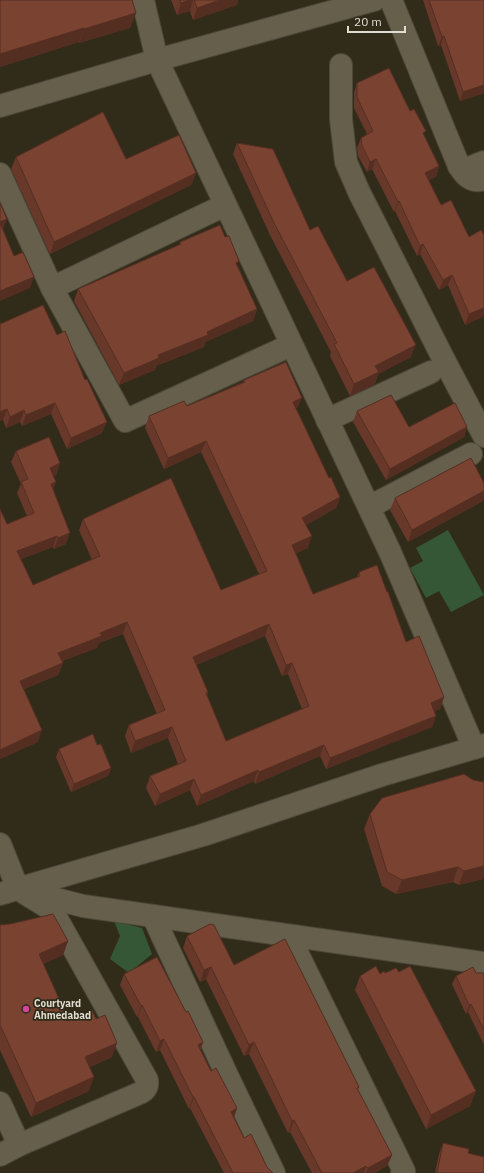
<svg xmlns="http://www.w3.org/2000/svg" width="484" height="1173" viewBox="0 0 484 1173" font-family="'IBM Plex Sans',sans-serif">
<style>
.green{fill:#365735}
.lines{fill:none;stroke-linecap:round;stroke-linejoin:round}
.minor-casing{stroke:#4c4839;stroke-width:24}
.minor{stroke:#655f4c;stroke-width:22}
.wall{fill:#68392a;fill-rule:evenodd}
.shaded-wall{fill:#552e22}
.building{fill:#794231;stroke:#552e22;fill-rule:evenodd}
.hotel-dot{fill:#d1479c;stroke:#312b1a;stroke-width:1.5}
.labels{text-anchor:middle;stroke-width:3.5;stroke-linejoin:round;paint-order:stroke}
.poi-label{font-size:10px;font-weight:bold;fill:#dfdcd0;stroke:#312b1a;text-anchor:start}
</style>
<rect width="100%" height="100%" fill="#312b1a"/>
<g class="green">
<path d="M448,530l36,65 -33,17 -12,-21 -13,7 -16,-30 13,-7 -7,-13z"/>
<path d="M114,921l28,7 10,26 -23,19 -19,-14 10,-23z"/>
</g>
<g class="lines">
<defs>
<g id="minor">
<path d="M143,0l14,60 233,492 84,196"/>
<path d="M391,0l68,166c6,10 13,17 25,13"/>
<path d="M341,65v54l5,43 13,30 84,166 41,78"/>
<path d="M0,106l157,-46 217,-60"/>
<path d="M459,166l10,2 15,-6"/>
<path d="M0,174l52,114 73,133 166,-76"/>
<path d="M52,288l173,-83"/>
<path d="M327,420l104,-48"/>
<path d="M369,507l102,-53"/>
<path d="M0,844l18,45 34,21 95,170c1,7 -1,10 -7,13l-121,52"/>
<path d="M18,889l65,17 401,57"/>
<path d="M0,894l203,-59 179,-60 102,-30"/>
<path d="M153,916l72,155 49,102"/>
<path d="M289,936l115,235 -2,2"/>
<path d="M0,1103l19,42 -19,10"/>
</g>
</defs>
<use href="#minor" class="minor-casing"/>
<use href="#minor" class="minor"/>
</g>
<g class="wall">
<path d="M0,0l136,13 -6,15 -51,15v-1l-79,25z"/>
<path d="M171,0h67l-1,5 -44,15 -3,-9 -13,4z"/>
<path d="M423,0h61v93l-24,8 -19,-56 -3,1z"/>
<path d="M357,83l53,28 14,25 15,30 -3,11 -8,3 13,25 28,32 15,-2v81l-19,9 -17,-40 -9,5 -19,-36 -3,2 -22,-45 -1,1 -22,-43 -5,3 -9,-16 -1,-8 4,-10 6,-4 -13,-26v-15z"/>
<path d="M237,143l73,87 37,51 64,76 -33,17 -3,10 -25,12 -20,-40 1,-4 -61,-117 -37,-81z"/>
<path d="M16,157l110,2 70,14 -5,12 -141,69 -39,-85z"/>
<path d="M180,242l58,24 19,43 -4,12 -48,21 -1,5 -48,19 -1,4 -36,15 -45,-84 4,-12 101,-44z"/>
<path d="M0,324l57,11 45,98 -35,16 -16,-35 -29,12 -2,-4 -14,6 -3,-8z"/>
<path d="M244,380l53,30 32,68 11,19 -4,11 -30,17 2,23 -12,5 17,41 44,-17 2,-5 85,125 -4,12 -5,2 1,5 -4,11 -106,42 -6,-13 -65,28 -1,-3 -57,25 -7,-16 -35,16 -9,-18 4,-12 28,-12 -10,-26 -37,15 -6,-17 4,-11 28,-11 -34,-80 -24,9 -2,5 -35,13 1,2 -5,12 -34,14 14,53 -38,17v-250l7,15 20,-8 -10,-23 4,-9 -10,-22 5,-11 44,12 -4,12 -3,1v13l13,55 -12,5 -1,-2 -32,12 12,26 59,-25 -13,-30 4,-11 138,71 38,-16 -58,-122 -37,17 -19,-41 4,-12 38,-10 56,-24zM265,636l17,40 6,-2 14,35 -76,32 -19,-45 1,-4 -12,-27z"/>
<path d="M357,411l52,16h58l-3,10 -78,43 -33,-58z"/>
<path d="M395,498l88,3 -75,41 -18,-32z"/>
<path d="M97,745l14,23 -3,8 -37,16 -15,-35 3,-8z"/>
<path d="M370,814l113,65 -24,6 -6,-3 -57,12 -14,-8 -18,-57z"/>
<path d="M0,925l68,16 -5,14 -20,9 26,57 43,36 -22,10 -1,24 -58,26 -31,-67z"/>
<path d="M187,936l47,29 125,122 -1,3 34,65 -5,11 -12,7h-63l-22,-41 -2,1 -39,-79 -5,2 -38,-77 -6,3 -17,-34z"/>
<path d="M476,973h8v72l-16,-33 -2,2 -14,-30 4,-8z"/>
<path d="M124,974l62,38 17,30 -3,9 11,20 26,37 -3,10 10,20 23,29 6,6h-49l-34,-65 -1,1 -29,-59 -4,2 -18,-35h-1l-17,-32z"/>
<path d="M380,974l96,117 -6,15 -44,23 -71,-139 5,-14z"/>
<path d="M443,1143l25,10 16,20h-49l4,-19z"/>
</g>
<g class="shaded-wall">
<path d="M190,0h3l-3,11 -13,4 4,-12z"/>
<path d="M220,0h18l-1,5 -44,15 4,-12z"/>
<path d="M136,13l-6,15 -51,15 5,-14z"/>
<path d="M84,28l-5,14 -79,25v-13z"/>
<path d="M444,36l-3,9 -3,1 4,-9z"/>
<path d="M484,85v8l-24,8 3,-9z"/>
<path d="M376,159l-4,10 -5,3 3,-10z"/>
<path d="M439,166l-3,11 -15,7 4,-11z"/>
<path d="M196,173l-5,12 -141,69 4,-12z"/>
<path d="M399,201l-4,10 -1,1 4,-10z"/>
<path d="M7,219l-4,11 -3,1v-9z"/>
<path d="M423,244l-3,10 -3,2 3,-10z"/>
<path d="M452,275l-4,10 -9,5 4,-10z"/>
<path d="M34,277l-4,11 -30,13v-10z"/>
<path d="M484,308v8l-19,9 4,-11z"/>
<path d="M257,309l-4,12 -48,21 -1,5 -48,19 -1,4 -36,15 5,-12 34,-18z"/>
<path d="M416,345l-5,12 -33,17 -3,10 -25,12 4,-12 21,-18z"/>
<path d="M302,398l-5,11 -4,-7z"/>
<path d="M55,403l-4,11 -29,12 4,-11z"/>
<path d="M7,409l-4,11 -3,1v-9z"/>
<path d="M24,410l-4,12 -14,6 4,-11z"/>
<path d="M107,422l-5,11 -35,16 4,-11z"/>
<path d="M467,427l-3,10 -78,43 4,-11z"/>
<path d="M206,441l-5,11 -37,17 4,-11z"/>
<path d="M60,463l-4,12 -10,4 4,-11z"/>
<path d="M56,482l-4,12 -1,-10z"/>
<path d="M484,491v8l-1,2 -75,41 4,-12z"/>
<path d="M340,497l-4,11 -38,22 4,-12z"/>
<path d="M70,533l-4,11 -12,5 4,-11z"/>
<path d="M57,536l-4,11 -40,15 4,-11z"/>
<path d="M312,536l-4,12 -20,9 4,-12z"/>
<path d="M127,622l-4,12 -24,9 -2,5 -43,16 4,-11 42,-20z"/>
<path d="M269,624l-4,12 -76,32 4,-11z"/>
<path d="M63,663l-5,12 -42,17 4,-11z"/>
<path d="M292,663l-4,11 -6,2 4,-11z"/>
<path d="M444,697l-4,12 -13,5 4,-11z"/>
<path d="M436,716l-4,11 -106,42 4,-11z"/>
<path d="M172,727l-4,11 -37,15 4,-12z"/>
<path d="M42,730l-4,12 -38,17v-9z"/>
<path d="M324,745l-4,11 -65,28 4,-12z"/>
<path d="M111,768l-3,8 -37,16 3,-8z"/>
<path d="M258,770l-4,11 -57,25 4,-11z"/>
<path d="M194,779l-4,11 -35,16 5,-12z"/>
<path d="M484,866v11l-1,2 -24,6 5,-14z"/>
<path d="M458,867l-5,15 -57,12 6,-14z"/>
<path d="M68,941l-5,14 -29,13 5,-14z"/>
<path d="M211,967l-5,12 -6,3 4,-12z"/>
<path d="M471,1004l-3,8 -2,2 3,-9z"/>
<path d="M142,1005l-4,12h-1l4,-11z"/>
<path d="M164,1039l-4,11 -4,2 4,-11z"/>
<path d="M203,1042l-4,12 -1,-9z"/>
<path d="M254,1042l-5,12 -5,2 5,-11z"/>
<path d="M117,1043l-5,14 -32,15 5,-15z"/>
<path d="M94,1077l-5,14 -58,26 5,-14z"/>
<path d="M476,1091l-6,15 -44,23 5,-14z"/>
<path d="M193,1097h1l-4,11 -1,1z"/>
<path d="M237,1108l-4,11 -2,-7z"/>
<path d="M294,1120l-4,12 -2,1 4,-12z"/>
<path d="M392,1155l-5,11 -12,7h-9l2,-5z"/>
<path d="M366,1166l-2,7h-11z"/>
</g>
<g class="building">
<path d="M0,0h132l4,13 -52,16v-1l-84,26z"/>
<path d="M180,0h10l-9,3z"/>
<path d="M194,0h26l-23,8z"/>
<path d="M429,0h55v85l-21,7 -19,-56 -2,1z"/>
<path d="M389,68l21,43 4,-2 12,22 -3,2 16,33 -14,7 16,32 10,-5 18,37 12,-7 3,5v73l-15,6 -17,-39 -9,5 -20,-36 -3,2 -21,-45 -1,1 -22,-43 -6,3 -8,-16 -1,-8 12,-7 -16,-34v-14z"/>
<path d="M103,112l23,47 53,-24 17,38 -142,69 -38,-85z"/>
<path d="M237,143l36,6 37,81 8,-4 29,55 27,-14 42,78 -41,21 4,6 -25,12 -20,-40 3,-1 -63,-120z"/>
<path d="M0,203l7,16 -7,3z"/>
<path d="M0,223l14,33 9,-4 11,25 -34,14z"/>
<path d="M220,225l5,12 4,-1 10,25 -3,2 21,46 -50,23 1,3 -50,20 1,3 -35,15 -46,-84 103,-45 -1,-2z"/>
<path d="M43,305l14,30 8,-4 20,49 2,-1 20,43 -36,16 -16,-35 -29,12 -2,-5 -14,7 -3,-8 -7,3v-88z"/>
<path d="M286,362l16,36 -9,4 36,76 2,-1 9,20 -38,21 10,18 -20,9 21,49 47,-18 -1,-4 18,-7 10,27h1l18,50 13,-6 25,61 -13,6 5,13 -106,42 -6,-13 -65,27 -1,-2 -57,25 -7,-16 -34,15 -10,-18 36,-15 -14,-34 -37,14 -6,-16 36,-15 -38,-88 -27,11 2,3 -44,17 5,10 -43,18 22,49 -42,20v-241l7,15 27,-11 -13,-31 7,-3 -12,-28 33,-14 11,26 -10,5 6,14 -5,2 19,49 -12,5 -1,-2 -40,15 16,34 67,-29 -17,-37 88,-41 50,112 46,-19 -61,-130 -38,17 -19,-42 35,-15 3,5 58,-24 -1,-2zM269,624l17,41 6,-2 17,43 -83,35 -20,-48 2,-1 -15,-35z"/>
<path d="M391,395l18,32 46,-24 12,24 -77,42 -33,-58z"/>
<path d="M471,458l13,25v8l-72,39 -17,-32z"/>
<path d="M93,734l4,11 4,-1 10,24 -37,16 -15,-35z"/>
<path d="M464,774l9,6 11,2v84l-20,5 -6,-4 -56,13 -15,-8 -17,-58 12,-16z"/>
<path d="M53,914l15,27 -29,13 30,67 23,-11 4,9 9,-4 12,28 -32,14 9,20 -58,26 -36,-78v-100l10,-1z"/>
<path d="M210,924l4,1 20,40 51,-26 74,148 -2,1 35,67 -24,13 -2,-2 -13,7h-31l-28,-53 -2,1 -38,-79 -5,3 -38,-78 -7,3 -17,-34z"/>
<path d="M157,957l29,55 2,-1 15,31 -5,3 13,26 5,-3 21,40 -6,4 13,26 7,-4 16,33 6,6h-40l-39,-76h-1l-29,-58 -4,2 -18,-36 -1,1 -17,-32z"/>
<path d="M376,966l4,8 4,-3 1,2 11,-5 3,4 11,-6 66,125 -45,24 -71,-139z"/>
<path d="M473,967l3,6h8v57l-13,-26 -2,1 -13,-29z"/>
<path d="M443,1143l26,6 -1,4 16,4v16h-47z"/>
</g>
<circle class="hotel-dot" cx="26" cy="1009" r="4"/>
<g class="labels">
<g class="poi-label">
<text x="34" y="1007">Courtyard<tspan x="34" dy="12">Ahmedabad</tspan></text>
</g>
</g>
<path d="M348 26v6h57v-6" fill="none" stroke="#dfdcd0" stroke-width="2"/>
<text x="354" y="26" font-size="12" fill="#dfdcd0" stroke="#312b1a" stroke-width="3" paint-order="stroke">20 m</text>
</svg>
